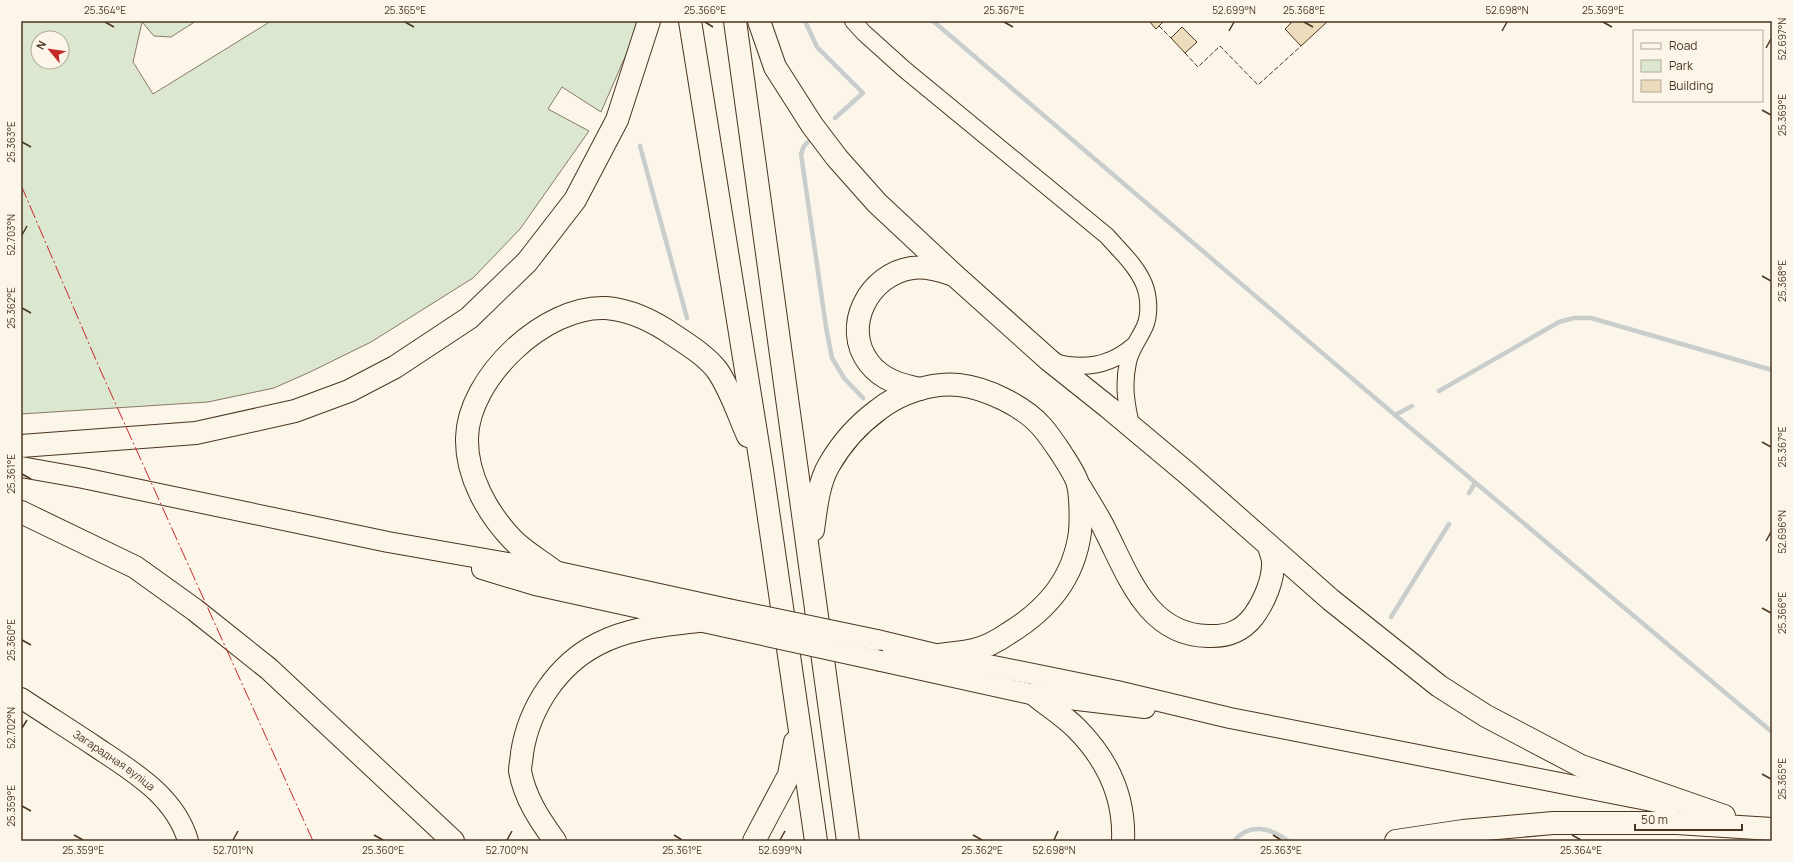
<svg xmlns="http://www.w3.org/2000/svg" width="1793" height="862" viewBox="0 0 1793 862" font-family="Manrope,sans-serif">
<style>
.green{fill:#dce7d0;stroke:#887966;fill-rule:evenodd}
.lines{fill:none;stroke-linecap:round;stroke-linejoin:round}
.stream{stroke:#c9cecd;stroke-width:4.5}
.building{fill:#ecdcbc;stroke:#4a3520}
.minor-casing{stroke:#4a3520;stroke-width:18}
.major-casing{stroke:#4a3520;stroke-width:22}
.highway-casing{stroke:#4a3520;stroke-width:24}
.minor{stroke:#fbf6e9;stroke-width:16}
.major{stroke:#fbf6e9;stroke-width:20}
.highway{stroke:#fbf6e9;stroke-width:22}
.major-bridge-casing{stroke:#4a3520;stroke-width:22;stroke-linecap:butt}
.major-bridge{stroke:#fbf6e9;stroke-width:20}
.fence{stroke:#4a3520;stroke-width:1;stroke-dasharray:5 2;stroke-linecap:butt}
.power{stroke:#c62828;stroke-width:1;stroke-dasharray:14 3 2 3;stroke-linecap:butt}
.ticks{fill:none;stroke:#4a3520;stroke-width:1.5}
.labels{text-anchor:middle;stroke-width:3;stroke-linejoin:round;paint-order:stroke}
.street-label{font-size:11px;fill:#4a3520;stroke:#fbf6e9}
.neatline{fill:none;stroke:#4a3520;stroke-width:1.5}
.ticks-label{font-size:10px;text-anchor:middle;fill:#4a3520}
</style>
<rect width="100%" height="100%" fill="#fbf6e9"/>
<path class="green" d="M21,21h175l-25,16 -17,-1 -12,-14 -9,40 20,32 118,-73h368l-11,29 -27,62 -39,-25 -14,22 41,22 -69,98 -47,49 -102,64 -61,30 -36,16 -66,14 -187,12zM38,38h24v24h-24z"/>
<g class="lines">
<g class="stream">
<path d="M805,21l12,26 46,46 -28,25"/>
<path d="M933,21l462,394 377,317"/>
<path d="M809,141l-5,5 -3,8 25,173 6,31 12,20 19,20"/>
<path d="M640,146l47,172"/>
<path d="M1439,391l120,-69 15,-4h17l181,52"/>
<path d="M1395,415l17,-9"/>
<path d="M1469,493l6,-10"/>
<path d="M1391,617l58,-93"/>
<path d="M1234,841c15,-19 37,-13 54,0"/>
</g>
</g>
<g class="building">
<path d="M1149,21h15l-8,8z"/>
<path d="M1293,21h35l-27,25 -16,-17z"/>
<path d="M1182,27l15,15 -12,11 -14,-15z"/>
</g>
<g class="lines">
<defs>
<g id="minor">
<path d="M853,21l11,12 40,36 203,167c13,15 29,29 37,48 5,12 6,30 1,42 -5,12 -14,22 -17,36 -5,23 -2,43 4,66"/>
<path d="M1054,362c29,8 56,4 79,-16"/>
</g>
<g id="major">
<path d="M21,467l62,11 305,64 166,29 174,38"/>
<path d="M482,569l53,16 191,42"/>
<path d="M877,640l62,15 178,36 113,27 442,87"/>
<path d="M881,661l154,34 110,13"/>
<path id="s1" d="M21,698c24,16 48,31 72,47 37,25 82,50 95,96"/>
</g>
<g id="highway">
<path d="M690,21l72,449 54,371"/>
<path d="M735,21l113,820"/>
<path d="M759,21l16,46 37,58 25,33 40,45 76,71 96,86 59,47 80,67 143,126 108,86 47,30 95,50 143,50"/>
<path d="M920,389c-19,-4 -38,-9 -51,-26 -28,-36 0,-89 43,-95 14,-2 27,2 39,6"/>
<path d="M21,446l175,-13 99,-22 54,-20 46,-24 74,-49 58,-56 48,-62 42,-80 32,-99"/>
<path d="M1080,487c9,15 19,30 26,45 23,45 42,103 102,104 19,1 33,-4 45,-19 11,-15 21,-37 20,-57 -1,-4 -3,-10 -4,-14"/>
<path d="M21,512l114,55 60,43 74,59 184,172"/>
<path d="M813,530c3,-21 5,-46 16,-65 12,-21 30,-41 49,-55 21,-17 54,-28 81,-25 27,3 65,21 83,42 7,8 13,17 19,26 5,8 12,18 16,28 4,11 4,39 3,51 -6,46 -32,77 -71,101 -10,7 -23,14 -35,17 -11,3 -23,3 -35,5"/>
<path d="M554,571c-13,-10 -29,-19 -41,-31 -25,-26 -47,-64 -46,-102 1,-60 78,-133 139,-130 25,2 49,14 69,28 15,10 31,20 42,34 14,20 21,44 31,66"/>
<path d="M1035,695c13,11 29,21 41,33 31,31 49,69 47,113"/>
<path d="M555,841c-16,-22 -30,-43 -35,-70 0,-6 2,-13 2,-18 7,-45 35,-88 76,-109 30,-16 67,-19 100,-23"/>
<path d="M754,841l35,-66 6,-33"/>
<path d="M1396,841l67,-10 90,-8h123l96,6"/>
</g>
</defs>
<use href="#minor" class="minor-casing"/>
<use href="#major" class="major-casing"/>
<use href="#highway" class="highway-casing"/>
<use href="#minor" class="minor"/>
<use href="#major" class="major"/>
<use href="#highway" class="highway"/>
<defs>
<g id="major-bridge">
<path d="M728,609l149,31"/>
<path d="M726,627l155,34"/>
</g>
</defs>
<use href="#major-bridge" class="major-bridge-casing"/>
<use href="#major-bridge" class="major-bridge"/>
<g class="fence">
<path d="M1159,26l12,12"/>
<path d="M1185,53l13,14 22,-21 38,39 43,-39"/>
</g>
<path class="power" d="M21,185l78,182 214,474"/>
</g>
<path class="ticks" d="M105,22l9,5M405,22l9,5M705,22l8,5M1004,22l9,5M1304,22l9,5M1603,22l9,5M1229,31l5,-9M1502,31l5,-9M1766,48l5,-9M1762,110l9,5M22,142l9,5M22,235l5,-9M1762,276l9,5M22,308l9,5M1762,442l9,5M22,474l9,5M1766,541l5,-9M1762,608l9,5M22,640l9,5M22,728l5,-8M1762,774l9,5M22,806l9,5M74,835l9,5M374,835l9,5M674,835l8,5M973,835l9,5M1273,835l8,5M1572,835l9,5M233,840l5,-9M507,840l5,-9M780,840l5,-9M1054,840l4,-9"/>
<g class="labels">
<g class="street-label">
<text dy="4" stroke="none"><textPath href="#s1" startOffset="112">Загарадная вуліца</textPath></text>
</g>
</g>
<rect width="1793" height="862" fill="none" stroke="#fbf6e9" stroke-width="44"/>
<rect x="1633" y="30" width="130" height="72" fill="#fbf6e9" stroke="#b4a999"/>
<rect x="1641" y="43" width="20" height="6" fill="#fbf6e9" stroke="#b4a999"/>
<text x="1669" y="50" font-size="12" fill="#4a3520">Road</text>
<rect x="1641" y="60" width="20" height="12" fill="#dce7d0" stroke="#b4a999"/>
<text x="1669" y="70" font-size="12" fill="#4a3520">Park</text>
<rect x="1641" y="80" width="20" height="12" fill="#ecdcbc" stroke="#b4a999"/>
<text x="1669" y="90" font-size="12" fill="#4a3520">Building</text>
<g transform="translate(50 50) rotate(299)"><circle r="19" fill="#fbf6e9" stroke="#b4a999"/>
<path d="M0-3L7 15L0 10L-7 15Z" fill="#c62828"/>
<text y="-6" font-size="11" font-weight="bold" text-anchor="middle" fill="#4a3520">N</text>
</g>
<path d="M1635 824v6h107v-6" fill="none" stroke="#4a3520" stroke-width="2"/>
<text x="1641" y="824" font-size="12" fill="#4a3520" stroke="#fbf6e9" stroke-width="3" paint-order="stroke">50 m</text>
<rect x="22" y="22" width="1749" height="818" class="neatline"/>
<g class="ticks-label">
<text x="105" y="14">25.364°E</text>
<text x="405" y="14">25.365°E</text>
<text x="705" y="14">25.366°E</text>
<text x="1004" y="14">25.367°E</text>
<text x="1234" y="14">52.699°N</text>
<text x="1304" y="14">25.368°E</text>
<text x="1507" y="14">52.698°N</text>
<text x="1603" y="14">25.369°E</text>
<text transform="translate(1782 39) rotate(-90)" y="4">52.697°N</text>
<text transform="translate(1782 115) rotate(-90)" y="4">25.369°E</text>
<text transform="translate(11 142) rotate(-90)" y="4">25.363°E</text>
<text transform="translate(11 235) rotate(-90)" y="4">52.703°N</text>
<text transform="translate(1782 281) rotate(-90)" y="4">25.368°E</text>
<text transform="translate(11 308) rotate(-90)" y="4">25.362°E</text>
<text transform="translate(1782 447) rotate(-90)" y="4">25.367°E</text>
<text transform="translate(11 474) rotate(-90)" y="4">25.361°E</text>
<text transform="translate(1782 532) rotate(-90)" y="4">52.696°N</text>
<text transform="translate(1782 613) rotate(-90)" y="4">25.366°E</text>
<text transform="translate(11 640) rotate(-90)" y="4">25.360°E</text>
<text transform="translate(11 728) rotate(-90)" y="4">52.702°N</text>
<text transform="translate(1782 779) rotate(-90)" y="4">25.365°E</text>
<text transform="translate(11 806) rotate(-90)" y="4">25.359°E</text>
<text x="83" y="854">25.359°E</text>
<text x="233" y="854">52.701°N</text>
<text x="383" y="854">25.360°E</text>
<text x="507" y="854">52.700°N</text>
<text x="682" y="854">25.361°E</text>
<text x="780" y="854">52.699°N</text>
<text x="982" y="854">25.362°E</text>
<text x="1054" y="854">52.698°N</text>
<text x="1281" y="854">25.363°E</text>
<text x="1581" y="854">25.364°E</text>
</g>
</svg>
